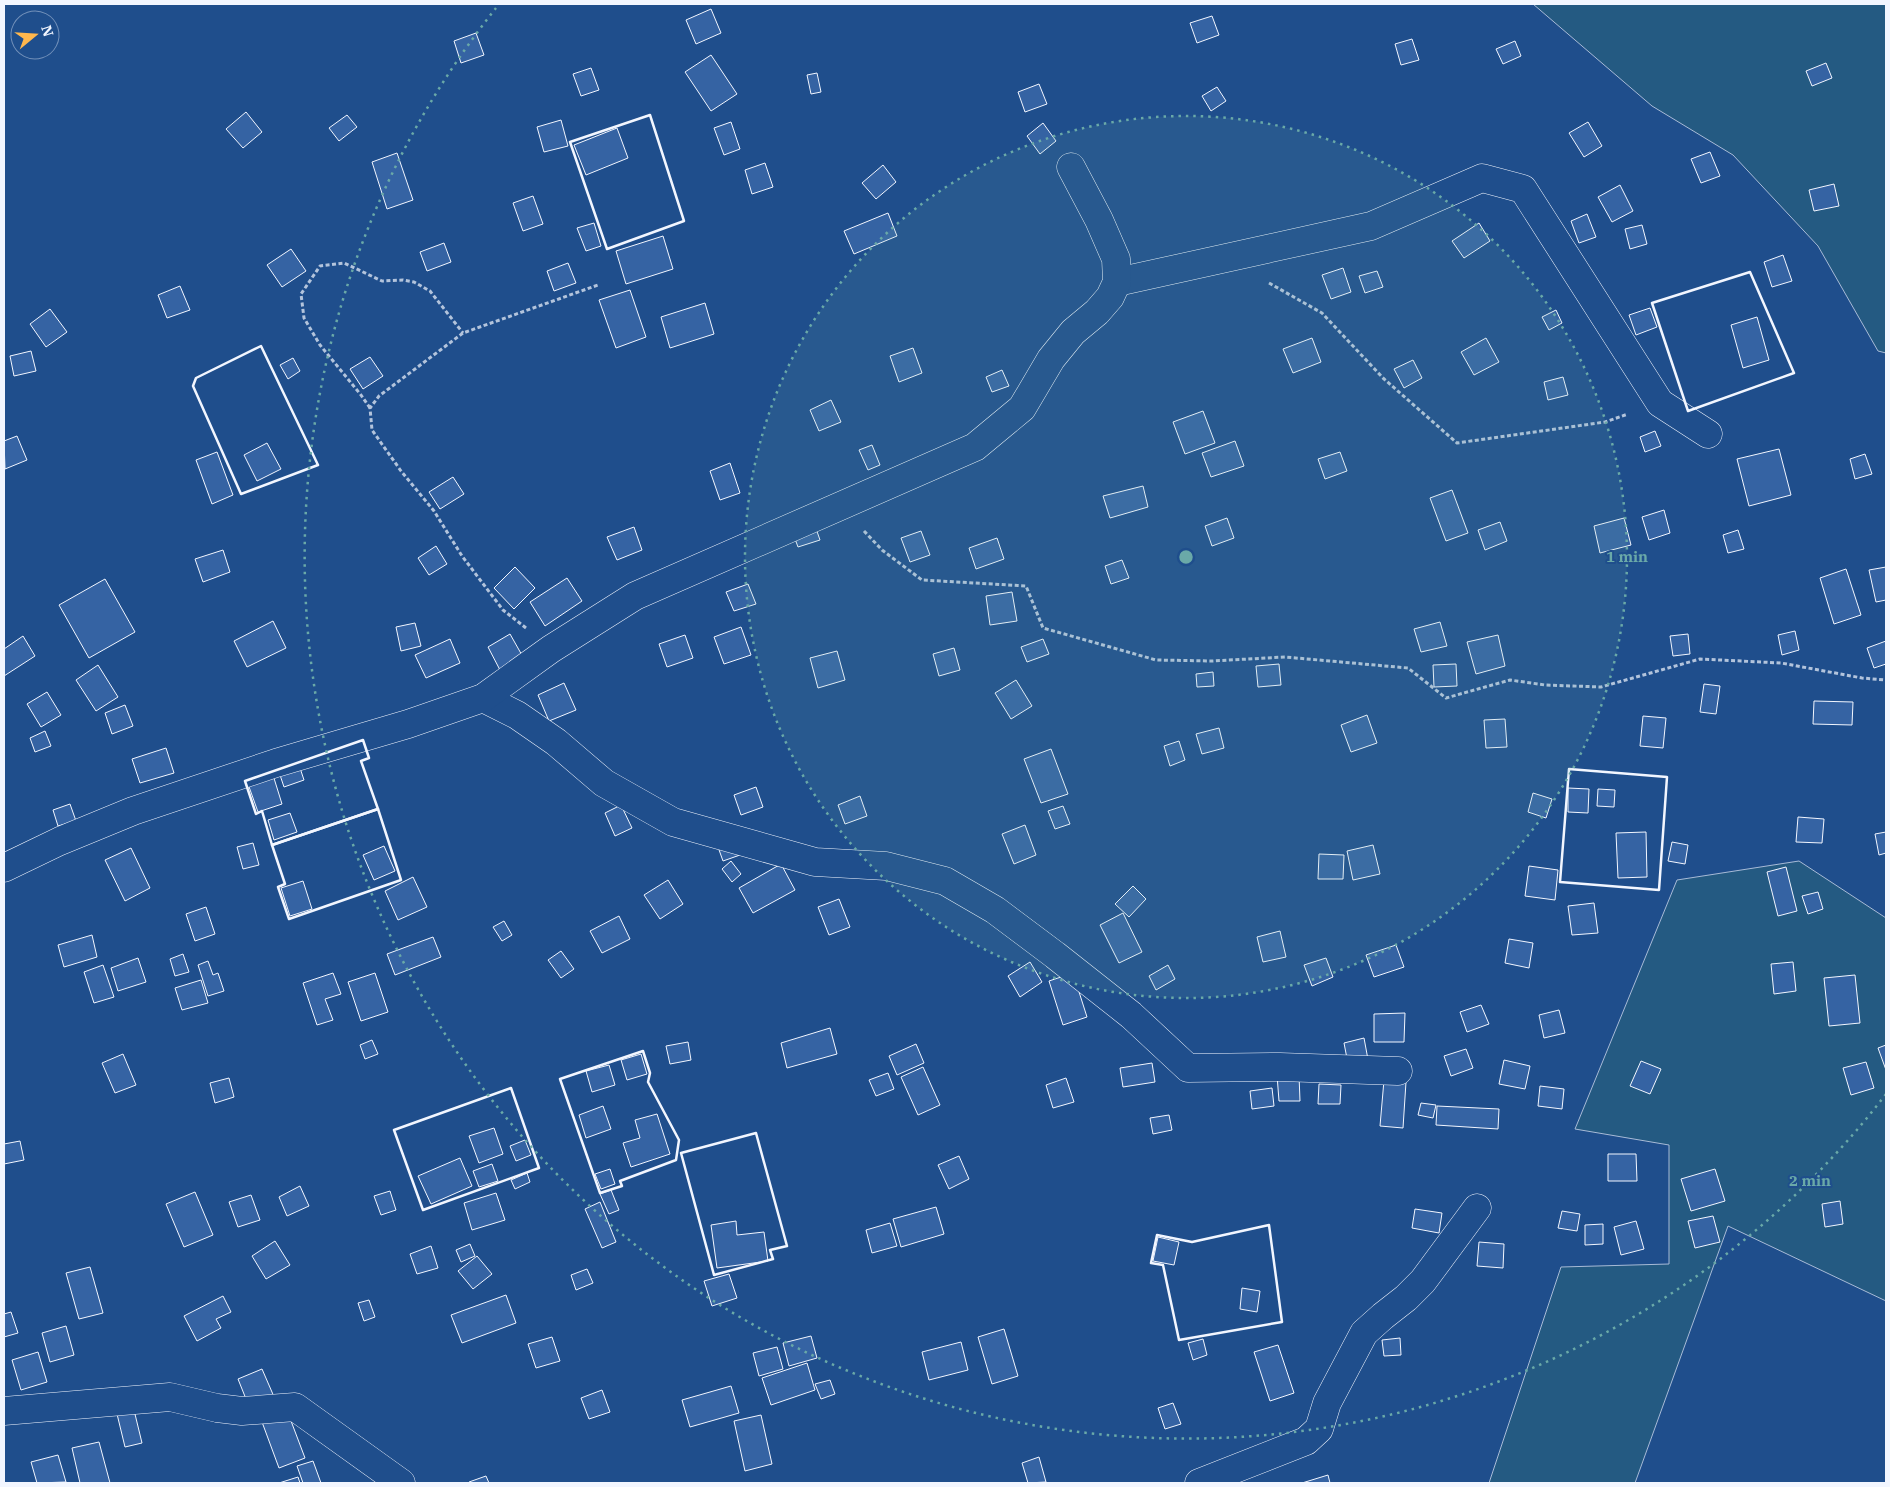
<svg xmlns="http://www.w3.org/2000/svg" width="1890" height="1487" viewBox="0 0 1890 1487" font-family="'IBM Plex Serif',serif">
<style>
.green{fill:#245a82;stroke:#a8bbd7}
.building{fill:#3563a3;stroke:#f2f6ff}
.lines{fill:none;stroke-linecap:round;stroke-linejoin:round}
.minor-casing{stroke:#f2f6ff;stroke-width:29}
.path{stroke:#b3c4dc;stroke-width:3;stroke-dasharray:4 2.5;stroke-linecap:butt}
.minor{stroke:#1f4e8c;stroke-width:28}
.wall{stroke:#f2f6ff;stroke-width:2.5}
.ring{fill:none;stroke:#6aa9a8;stroke-width:2.5;stroke-dasharray:2.5 5}
.centre{fill:#6aa9a8;stroke:#1f4e8c;stroke-width:2.5}
.ring-label{font-size:15px;text-anchor:middle;font-weight:bold;fill:#6aa9a8;stroke:#1f4e8c;stroke-width:4;stroke-linejoin:round;paint-order:stroke}
</style>
<rect width="100%" height="100%" fill="#1f4e8c"/>
<g class="green">
<path d="M1533,4h353v349l-8,-2 -60,-105 -85,-91 -81,-49z"/>
<path d="M1799,861l87,57v383l-158,-75 -93,257h-146l72,-216 108,-3v-119l-94,-16 102,-249z"/>
</g>
<g class="building">
<path d="M711,9l10,24 -25,11 -10,-24z"/>
<path d="M1212,16l7,19 -22,8 -7,-20z"/>
<path d="M476,33l8,22 -23,8 -7,-22z"/>
<path d="M1412,39l7,21 -18,5 -6,-21z"/>
<path d="M1515,41l6,15 -18,8 -7,-15z"/>
<path d="M711,55l26,39 -26,17 -26,-39z"/>
<path d="M1826,63l6,15 -20,8 -6,-15z"/>
<path d="M591,68l8,22 -18,6 -8,-22z"/>
<path d="M817,73l4,19 -10,2 -4,-19z"/>
<path d="M1039,84l8,20 -22,8 -7,-20z"/>
<path d="M1217,87l9,14 -15,10 -9,-15z"/>
<path d="M246,112l16,20 -19,16 -17,-19z"/>
<path d="M347,115l10,12 -18,14 -10,-13z"/>
<path d="M561,120l7,26 -24,6 -7,-25z"/>
<path d="M731,122l9,27 -16,6 -10,-27z"/>
<path d="M1588,122l14,24 -18,11 -15,-24z"/>
<path d="M1043,123l13,18 -16,13 -13,-18z"/>
<path d="M617,128l11,30 -42,17 -12,-30z"/>
<path d="M1710,152l10,24 -19,7 -10,-24z"/>
<path d="M397,153l16,47 -26,9 -15,-47z"/>
<path d="M765,163l8,24 -21,7 -7,-24z"/>
<path d="M883,165l13,17 -20,17 -14,-16z"/>
<path d="M1834,184l5,22 -25,5 -5,-21z"/>
<path d="M1620,185l13,26 -21,11 -14,-25z"/>
<path d="M533,196l10,28 -20,7 -10,-28z"/>
<path d="M888,213l9,23 -43,18 -10,-23z"/>
<path d="M1587,214l9,23 -17,6 -8,-22z"/>
<path d="M594,223l7,23 -15,5 -9,-23z"/>
<path d="M1479,223l11,18 -26,17 -12,-17z"/>
<path d="M1642,225l5,19 -17,5 -5,-20z"/>
<path d="M663,236l10,33 -47,15 -10,-33z"/>
<path d="M444,243l7,19 -24,9 -7,-19z"/>
<path d="M291,249l15,22 -24,16 -15,-22z"/>
<path d="M1783,255l9,26 -20,6 -8,-25z"/>
<path d="M568,263l8,20 -22,8 -7,-20z"/>
<path d="M1343,268l8,24 -20,7 -9,-24z"/>
<path d="M1377,271l6,16 -18,6 -6,-17z"/>
<path d="M180,286l10,24 -23,8 -9,-23z"/>
<path d="M630,290l16,47 -30,11 -17,-48z"/>
<path d="M705,303l9,31 -44,14 -9,-31z"/>
<path d="M1650,308l7,19 -21,8 -7,-20z"/>
<path d="M50,309l17,23 -21,15 -16,-23z"/>
<path d="M1556,310l6,13 -13,7 -7,-13z"/>
<path d="M1757,317l12,43 -26,8 -12,-43z"/>
<path d="M1312,338l9,24 -28,11 -10,-24z"/>
<path d="M1486,338l13,24 -25,13 -13,-23z"/>
<path d="M913,348l9,25 -23,9 -9,-26z"/>
<path d="M31,351l5,20 -22,5 -4,-20z"/>
<path d="M370,357l13,19 -20,13 -13,-20z"/>
<path d="M293,358l7,13 -12,8 -8,-14z"/>
<path d="M1413,360l9,18 -18,10 -10,-19z"/>
<path d="M1002,370l7,16 -17,6 -6,-15z"/>
<path d="M1563,377l5,18 -20,5 -4,-18z"/>
<path d="M831,400l10,22 -22,9 -9,-21z"/>
<path d="M1203,411l12,32 -30,11 -12,-32z"/>
<path d="M1655,431l6,15 -16,6 -5,-15z"/>
<path d="M17,436l10,24 -22,9 -1,-28z"/>
<path d="M1235,441l9,25 -33,11 -9,-24z"/>
<path d="M267,443l14,26 -24,12 -13,-26z"/>
<path d="M872,445l8,20 -12,5 -9,-20z"/>
<path d="M1779,449l12,46 -42,11 -12,-47z"/>
<path d="M217,452l16,43 -21,9 -16,-44z"/>
<path d="M1340,452l7,19 -22,8 -7,-20z"/>
<path d="M1865,454l7,20 -17,5 -5,-20z"/>
<path d="M730,463l10,30 -20,7 -10,-29z"/>
<path d="M453,477l11,17 -24,15 -11,-17z"/>
<path d="M1143,486l5,21 -38,11 -7,-22z"/>
<path d="M1452,490l16,43 -22,8 -16,-43z"/>
<path d="M1664,510l6,23 -21,7 -7,-23z"/>
<path d="M1227,518l7,20 -22,8 -7,-20z"/>
<path d="M1624,518l7,27 -31,8 -6,-27z"/>
<path d="M813,520l7,20 -22,7 -7,-19z"/>
<path d="M1500,522l7,19 -22,9 -7,-20z"/>
<path d="M634,527l8,23 -25,10 -10,-23z"/>
<path d="M1738,530l6,19 -16,4 -5,-18z"/>
<path d="M921,531l9,24 -20,7 -9,-24z"/>
<path d="M997,538l7,21 -28,10 -7,-21z"/>
<path d="M436,546l11,18 -18,11 -11,-17z"/>
<path d="M223,550l7,22 -27,10 -8,-23z"/>
<path d="M1122,560l7,18 -18,6 -6,-18z"/>
<path d="M515,567l20,21 -21,21 -20,-21z"/>
<path d="M1886,567v33l-10,2 -7,-32z"/>
<path d="M1846,569l15,46 -27,9 -14,-46z"/>
<path d="M567,578l15,23 -37,25 -15,-24z"/>
<path d="M105,579l30,53 -46,26 -30,-53z"/>
<path d="M748,584l8,20 -22,7 -8,-19z"/>
<path d="M1012,592l5,29 -27,4 -4,-29z"/>
<path d="M273,621l13,27 -39,19 -13,-26z"/>
<path d="M1440,622l7,24 -26,6 -7,-23z"/>
<path d="M415,623l6,23 -20,5 -5,-24z"/>
<path d="M741,627l10,28 -27,9 -10,-27z"/>
<path d="M1795,631l4,19 -17,5 -4,-20z"/>
<path d="M510,634l13,23 -23,13 -12,-23z"/>
<path d="M1688,634l2,20 -17,2 -3,-20z"/>
<path d="M685,635l8,23 -26,9 -8,-23z"/>
<path d="M1498,635l7,31 -29,8 -9,-32z"/>
<path d="M23,636l12,20 -31,20v-27z"/>
<path d="M450,639l10,24 -34,15 -11,-23z"/>
<path d="M1043,639l6,15 -22,8 -6,-15z"/>
<path d="M1886,641v23l-12,4 -7,-20z"/>
<path d="M954,648l6,22 -21,6 -6,-22z"/>
<path d="M837,651l8,29 -27,8 -8,-30z"/>
<path d="M1279,664l2,21 -23,2 -2,-21z"/>
<path d="M1456,664l1,22 -23,1 -1,-22z"/>
<path d="M98,665l20,32 -22,14 -20,-31z"/>
<path d="M1213,672l1,14 -17,1 -1,-13z"/>
<path d="M1016,680l16,26 -21,13 -16,-26z"/>
<path d="M564,683l12,27 -27,11 -11,-26z"/>
<path d="M1704,684l16,2 -4,28 -16,-2z"/>
<path d="M47,692l14,23 -20,12 -14,-23z"/>
<path d="M1814,701l39,1 -1,23 -39,-1z"/>
<path d="M125,705l8,21 -21,8 -7,-21z"/>
<path d="M1367,715l10,28 -26,9 -10,-27z"/>
<path d="M1643,716l23,2 -3,30 -23,-2z"/>
<path d="M1505,719l2,28 -21,1 -2,-28z"/>
<path d="M1219,728l5,20 -22,6 -6,-20z"/>
<path d="M45,731l6,15 -16,6 -5,-14z"/>
<path d="M1179,741l6,19 -15,6 -6,-20z"/>
<path d="M166,748l8,25 -34,10 -8,-24z"/>
<path d="M1051,749l17,45 -27,9 -17,-44z"/>
<path d="M299,765l5,15 -20,7 -5,-15z"/>
<path d="M273,775l9,29 -24,8 -10,-28z"/>
<path d="M756,787l7,20 -22,8 -7,-20z"/>
<path d="M1568,788l21,1 -1,24 -20,-1z"/>
<path d="M1598,789l17,1 -1,17 -17,-1z"/>
<path d="M1533,793l19,6 -6,19 -18,-6z"/>
<path d="M860,796l7,20 -22,8 -7,-19z"/>
<path d="M70,804l6,17 -18,5 -5,-16z"/>
<path d="M621,805l11,23 -17,8 -10,-23z"/>
<path d="M1063,806l7,18 -15,5 -7,-18z"/>
<path d="M290,813l7,19 -23,8 -6,-20z"/>
<path d="M1798,817l26,2 -2,24 -26,-1z"/>
<path d="M1025,825l11,30 -22,9 -12,-30z"/>
<path d="M1646,832l1,45 -29,1 -2,-45z"/>
<path d="M1886,832v21l-7,2 -4,-21z"/>
<path d="M1672,842l16,3 -3,19 -17,-3z"/>
<path d="M253,843l6,22 -16,4 -6,-22z"/>
<path d="M1373,845l7,29 -27,6 -6,-29z"/>
<path d="M384,846l11,25 -21,9 -11,-25z"/>
<path d="M718,847l22,8 -17,6z"/>
<path d="M131,848l19,40 -25,13 -20,-41z"/>
<path d="M1319,854l25,1 -1,24h-25z"/>
<path d="M731,861l10,13 -9,8 -10,-13z"/>
<path d="M781,864l14,26 -42,23 -14,-25z"/>
<path d="M1529,866l29,4 -3,30 -30,-4z"/>
<path d="M1786,867l11,44 -19,5 -11,-44z"/>
<path d="M413,877l14,30 -29,13 -13,-29z"/>
<path d="M668,880l15,24 -23,15 -16,-24z"/>
<path d="M303,881l9,28 -22,7 -9,-28z"/>
<path d="M1133,886l13,13 -17,18 -14,-13z"/>
<path d="M1818,892l5,17 -15,5 -6,-18z"/>
<path d="M839,899l11,28 -21,8 -11,-28z"/>
<path d="M1594,903l4,30 -26,2 -4,-29z"/>
<path d="M206,907l9,27 -20,7 -9,-27z"/>
<path d="M1123,913l19,39 -23,11 -19,-38z"/>
<path d="M619,916l11,23 -28,14 -12,-22z"/>
<path d="M504,921l8,14 -10,6 -9,-14z"/>
<path d="M1280,931l6,26 -23,5 -6,-25z"/>
<path d="M92,935l5,22 -33,10 -6,-22z"/>
<path d="M433,937l8,20 -46,18 -8,-21z"/>
<path d="M1509,939l24,4 -4,25 -24,-5z"/>
<path d="M1396,945l8,22 -30,10 -8,-22z"/>
<path d="M561,951l13,18 -13,9 -13,-18z"/>
<path d="M183,954l6,18 -14,4 -5,-17z"/>
<path d="M138,958l8,24 -28,9 -7,-23z"/>
<path d="M1326,958l7,19 -21,9 -8,-21z"/>
<path d="M208,961l5,14 5,-2 6,18 -16,5 -10,-31z"/>
<path d="M1030,962l12,20 -22,15 -12,-21z"/>
<path d="M1793,962l3,29 -22,3 -3,-30z"/>
<path d="M103,965l11,32 -20,6 -10,-31z"/>
<path d="M1168,965l7,14 -19,11 -7,-14z"/>
<path d="M333,973l8,21 -16,5 8,21 -16,5 -14,-42z"/>
<path d="M375,973l13,39 -27,9 -13,-39z"/>
<path d="M1073,973l14,44 -24,8 -14,-44z"/>
<path d="M1855,975l5,48 -31,3 -5,-48z"/>
<path d="M201,980l7,23 -26,7 -7,-22z"/>
<path d="M1481,1005l8,19 -22,8 -7,-20z"/>
<path d="M1559,1010l6,23 -21,5 -5,-23z"/>
<path d="M1405,1013l-1,29h-30v-28z"/>
<path d="M830,1028l7,26 -50,14 -6,-25z"/>
<path d="M1364,1038l5,27 -20,4 -5,-26z"/>
<path d="M372,1040l6,14 -13,5 -5,-14z"/>
<path d="M688,1042l3,18 -21,4 -4,-18z"/>
<path d="M916,1044l8,19 -27,12 -8,-19z"/>
<path d="M1886,1045v25l-8,-22z"/>
<path d="M1466,1049l7,19 -22,8 -7,-20z"/>
<path d="M123,1054l13,31 -21,8 -13,-30z"/>
<path d="M641,1054l6,20 -20,6 -6,-20z"/>
<path d="M1504,1060l26,6 -5,23 -26,-5z"/>
<path d="M1641,1061l20,8 -11,25 -20,-8z"/>
<path d="M1866,1062l8,26 -23,7 -8,-27z"/>
<path d="M1152,1063l3,19 -32,5 -3,-19z"/>
<path d="M609,1065l6,20 -23,7 -6,-21z"/>
<path d="M923,1067l17,38 -22,10 -17,-38z"/>
<path d="M888,1073l6,16 -18,7 -7,-16z"/>
<path d="M1277,1075h22l1,26h-21z"/>
<path d="M229,1078l5,19 -19,6 -5,-20z"/>
<path d="M1066,1078l8,24 -21,6 -7,-23z"/>
<path d="M1384,1080l22,2 -3,46 -23,-2z"/>
<path d="M1319,1084l22,1 -1,19h-22z"/>
<path d="M1540,1086l24,3 -2,20 -24,-3z"/>
<path d="M1272,1088l2,18 -22,3 -2,-18z"/>
<path d="M1421,1103l15,2 -3,13 -15,-3z"/>
<path d="M603,1106l8,23 -25,9 -7,-23z"/>
<path d="M1437,1106l62,3 -1,20 -62,-4z"/>
<path d="M657,1114l13,40 -39,13 -8,-24 17,-5 -5,-18z"/>
<path d="M1169,1115l3,15 -19,4 -3,-16z"/>
<path d="M494,1128l9,26 -24,9 -10,-27z"/>
<path d="M525,1140l6,15 -15,6 -6,-15z"/>
<path d="M20,1141l4,19 -20,4v-20z"/>
<path d="M1608,1154h28l1,27h-29z"/>
<path d="M959,1156l10,23 -20,10 -11,-24z"/>
<path d="M460,1158l12,28 -41,18 -13,-28z"/>
<path d="M492,1164l6,17 -19,6 -6,-16z"/>
<path d="M610,1169l5,15 -14,5 -6,-15z"/>
<path d="M1715,1169l10,32 -34,10 -10,-32z"/>
<path d="M527,1173l3,9 -15,7 -4,-9z"/>
<path d="M300,1186l9,20 -22,10 -8,-19z"/>
<path d="M611,1190l8,20 -10,4 -9,-20z"/>
<path d="M390,1191l6,19 -15,5 -7,-19z"/>
<path d="M195,1192l18,43 -29,12 -18,-43z"/>
<path d="M496,1193l9,27 -33,10 -8,-27z"/>
<path d="M251,1195l9,25 -22,7 -9,-25z"/>
<path d="M1840,1201l3,23 -18,3 -3,-23z"/>
<path d="M600,1202l16,40 -14,6 -17,-39z"/>
<path d="M936,1207l8,27 -43,13 -8,-28z"/>
<path d="M1415,1209l27,4 -3,20 -27,-5z"/>
<path d="M1562,1211l18,3 -3,17 -19,-3z"/>
<path d="M1713,1216l7,26 -25,6 -7,-27z"/>
<path d="M736,1221l1,14 27,-3 4,29 -51,7 -6,-43z"/>
<path d="M1636,1221l8,28 -23,6 -7,-28z"/>
<path d="M890,1223l7,23 -25,7 -6,-23z"/>
<path d="M1603,1224v20l-18,1v-20z"/>
<path d="M1158,1237l21,5 -5,23 -21,-4z"/>
<path d="M275,1241l15,24 -24,14 -14,-23z"/>
<path d="M1479,1242l25,2 -1,24 -26,-2z"/>
<path d="M470,1244l5,12 -14,6 -5,-12z"/>
<path d="M431,1246l7,22 -21,6 -7,-20z"/>
<path d="M477,1256l15,18 -19,15 -15,-18z"/>
<path d="M90,1267l13,46 -24,6 -13,-46z"/>
<path d="M587,1269l6,14 -17,7 -5,-15z"/>
<path d="M729,1274l8,24 -25,8 -8,-25z"/>
<path d="M1242,1288l18,3 -3,21 -17,-3z"/>
<path d="M506,1295l10,28 -54,20 -11,-28z"/>
<path d="M223,1296l8,16 -15,7 5,9 -24,13 -13,-25z"/>
<path d="M369,1300l6,17 -11,4 -6,-18z"/>
<path d="M11,1312l7,21 -14,4v-23z"/>
<path d="M66,1326l8,29 -24,7 -8,-29z"/>
<path d="M1004,1329l14,47 -26,8 -14,-47z"/>
<path d="M811,1336l6,22 -28,8 -6,-23z"/>
<path d="M552,1337l8,24 -24,7 -8,-24z"/>
<path d="M1400,1338l1,17 -17,1 -2,-16z"/>
<path d="M1203,1339l4,16 -14,5 -5,-17z"/>
<path d="M961,1342l7,28 -39,10 -7,-28z"/>
<path d="M1278,1345l16,48 -24,8 -16,-49z"/>
<path d="M777,1347l6,22 -24,7 -6,-23z"/>
<path d="M38,1352l9,30 -26,8 -9,-30z"/>
<path d="M807,1363l8,27 -44,15 -9,-27z"/>
<path d="M262,1369l13,30 -25,10 -12,-30z"/>
<path d="M830,1380l5,14 -14,5 -6,-15z"/>
<path d="M731,1386l8,27 -49,14 -8,-27z"/>
<path d="M602,1390l8,22 -21,7 -8,-21z"/>
<path d="M1173,1403l8,21 -16,5 -7,-21z"/>
<path d="M134,1410l8,33 -17,4 -8,-33z"/>
<path d="M288,1413l17,45 -26,10 -17,-46z"/>
<path d="M761,1415l11,49 -27,7 -11,-50z"/>
<path d="M99,1442l11,41h-30l-8,-35z"/>
<path d="M58,1455l8,27 -29,1 -6,-21z"/>
<path d="M1039,1457l7,25 -18,1 -6,-20z"/>
<path d="M313,1461l8,22h-18l-6,-17z"/>
<path d="M1328,1475l2,8h-28z"/>
<path d="M486,1476l3,7h-19l-1,-1z"/>
<path d="M298,1477l2,6h-21z"/>
</g>
<g class="lines">
<defs>
<g id="minor">
<path d="M1117,282l254,-56 111,-48 41,11 137,214 48,31"/>
<path d="M483,698l34,17 39,27 48,41 69,39 142,40 71,4 59,15 50,29 60,45 76,60 57,53 92,-1 118,4"/>
<path d="M4,868l56,-27 73,-30 143,-48 132,-39 75,-26 68,-49 84,-53 340,-149 47,-39 29,-49 22,-27 24,-20 13,-15 7,-15 -1,-23 -17,-39 -28,-53"/>
<path d="M4,1411l166,-14 47,11 25,3 53,-4 106,76"/>
<path d="M1199,1483l107,-42 13,-12 8,-26 37,-70 19,-17 23,-18 17,-17 54,-73"/>
</g>
</defs>
<use href="#minor" class="minor-casing"/>
<g class="path">
<path d="M1269,283l53,30 61,65 74,65 148,-21 23,-8"/>
<path d="M370,408l-9,-13 -41,-50 -16,-27 -3,-24 19,-28 24,-3 38,18 21,-1 11,2 16,9 33,42"/>
<path d="M864,531l18,19 40,30 104,6 17,42 113,32 56,1 73,-4 123,11 38,30 64,-18 35,5 56,2 99,-28 81,4 81,15 24,2"/>
<path d="M526,628l-23,-18 -41,-54 -28,-45 -33,-40 -29,-41 -2,-22 9,-12 84,-63 135,-48"/>
</g>
<use href="#minor" class="minor"/>
<g class="wall">
<path d="M650,115l34,106 -77,28 -37,-107z"/>
<path d="M1750,272l44,101 -106,38 -36,-108z"/>
<path d="M261,346l57,119 -77,29 -48,-108 3,-8z"/>
<path d="M363,740l6,18 -8,3 17,48 -106,36 -10,-34 -6,3 -11,-33z"/>
<path d="M1569,769l98,8 -8,113 -99,-8z"/>
<path d="M378,809l23,71 -112,39 -11,-32 7,-3 -13,-39z"/>
<path d="M643,1051l7,22 -2,9 31,58 -3,20 -56,21 2,5 -22,7 -40,-114z"/>
<path d="M511,1088l28,80 -116,42 -29,-80z"/>
<path d="M756,1133l31,113 -17,4 3,9 -59,16 -33,-122z"/>
<path d="M1269,1225l13,97 -103,18 -16,-75 -12,-2 6,-28 35,7z"/>
</g>
</g>
<circle cx="1186" cy="557" r="441" fill="#6aa9a8" fill-opacity=".12"/>
<g class="ring">
<circle cx="1186" cy="557" r="441"/>
<path d="M1886 1094A882 882 0 1 1 496 8"/>
</g>
<circle cx="1186" cy="557" r="8" class="centre"/>
<g class="ring-label">
<text x="1627" y="562">1 min</text>
<text x="1810" y="1186">2 min</text>
</g>
<rect width="1890" height="1487" fill="none" stroke="#f2f6ff" stroke-width="10"/>
<g transform="translate(35 35) rotate(72)"><circle r="24" fill="#1f4e8c" stroke="#7391ba"/>
<path d="M0-4L9 19L0 12L-9 19Z" fill="#ffb74d"/>
<text y="-8" font-size="14" font-weight="bold" text-anchor="middle" fill="#f2f6ff">N</text>
</g>
</svg>
